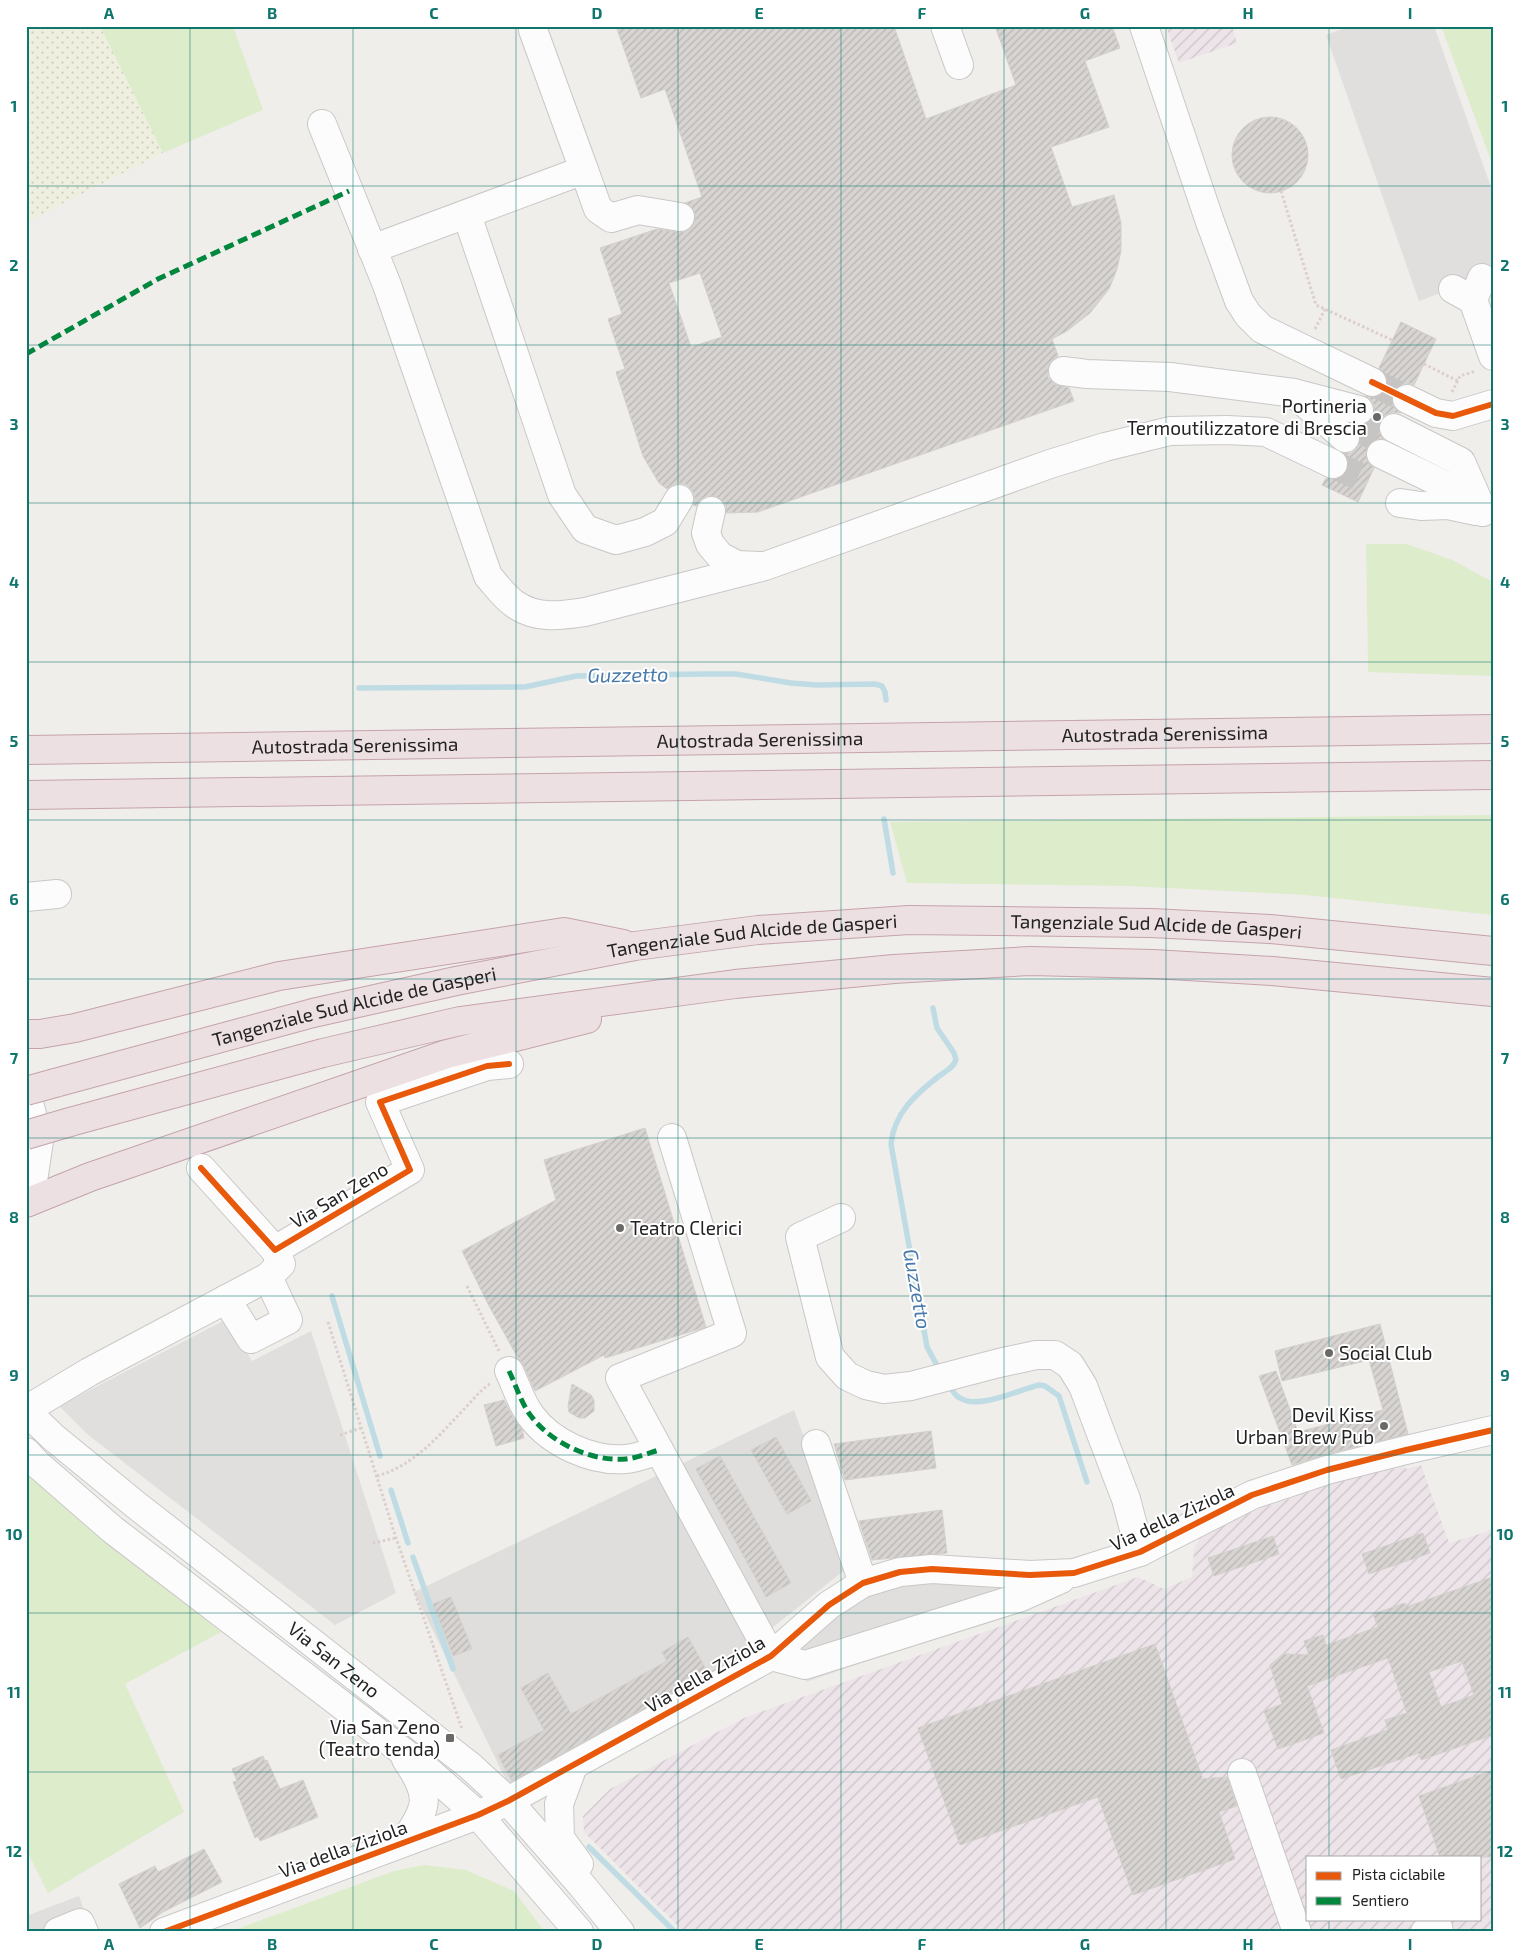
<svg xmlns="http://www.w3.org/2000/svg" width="1519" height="1958" viewBox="0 0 1519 1958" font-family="'Exo 2',sans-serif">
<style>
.residential{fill:#dfdedc}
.industrial{fill:url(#industrial-furrows);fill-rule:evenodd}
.farmland{fill:url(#farmland-dots)}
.grass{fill:#ddeccb}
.parking{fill:#e0dfde}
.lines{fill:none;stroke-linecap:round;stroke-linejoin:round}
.stream{stroke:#bfdbe3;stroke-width:5.5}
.building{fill:url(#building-hatch);stroke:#d3d0cc;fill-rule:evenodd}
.minor-tunnel{stroke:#c7c5c3;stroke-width:28;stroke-dasharray:28 14;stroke-linecap:butt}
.minor-casing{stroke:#c9c8c7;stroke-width:30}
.highway-casing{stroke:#c5a2ac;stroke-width:30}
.path{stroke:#dccecd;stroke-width:3;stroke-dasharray:2.5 2.5;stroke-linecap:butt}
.minor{stroke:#fdfcfc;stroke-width:28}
.highway{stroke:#ece0e2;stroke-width:28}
.highway-bridge-casing{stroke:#c5a2ac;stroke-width:30;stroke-linecap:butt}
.highway-bridge{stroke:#ece0e2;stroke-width:28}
.quiet{stroke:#00873e;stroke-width:5;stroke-dasharray:10 5;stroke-linecap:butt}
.cycleway-casing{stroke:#fff;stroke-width:9}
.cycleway{stroke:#e8590c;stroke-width:6}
.grid{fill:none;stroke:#0f766e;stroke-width:1;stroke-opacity:0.55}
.poi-dot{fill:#6a6968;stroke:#fff;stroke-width:2}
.labels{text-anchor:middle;stroke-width:4;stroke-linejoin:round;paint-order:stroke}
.poi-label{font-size:19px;fill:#222;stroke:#fff;text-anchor:end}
.street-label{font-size:19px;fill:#222;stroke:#fff}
.water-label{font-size:20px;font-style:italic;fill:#4a7aab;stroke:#fff}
.neatline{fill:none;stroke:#0f766e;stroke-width:2}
.grid-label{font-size:16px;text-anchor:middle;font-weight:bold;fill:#0f766e}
</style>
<defs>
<pattern id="industrial-furrows" width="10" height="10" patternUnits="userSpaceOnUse" patternTransform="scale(1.25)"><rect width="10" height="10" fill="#ede4e9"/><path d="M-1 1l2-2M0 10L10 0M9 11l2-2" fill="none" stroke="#cbc3c8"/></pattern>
<pattern id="farmland-dots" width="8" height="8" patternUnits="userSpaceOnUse" patternTransform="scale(1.25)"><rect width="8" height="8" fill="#efefdf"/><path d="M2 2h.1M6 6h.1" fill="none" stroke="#cdcdbf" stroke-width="1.8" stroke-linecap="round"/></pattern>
<pattern id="building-hatch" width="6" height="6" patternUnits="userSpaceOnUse" patternTransform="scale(1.25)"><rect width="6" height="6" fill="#d7d4d2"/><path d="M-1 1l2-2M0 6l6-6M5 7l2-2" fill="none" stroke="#b8b6b4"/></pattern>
</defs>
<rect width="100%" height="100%" fill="#f0eeeb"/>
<path class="residential" d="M794,1410l57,155 -138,110 -203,113 -96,-196z"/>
<g class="industrial">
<path d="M1166,26h66l5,17 -58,20z"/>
<path d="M1388,1464l2,6 14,-4 2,3 15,-4 28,78 37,-11 7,-5v405h-809l-100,-100 -1,-16 27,-27 134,-71 394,-141 26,12 28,-12 2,-29 8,-13 26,-15zM1308,1857h172v62h-172z"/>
</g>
<path class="farmland" d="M26,26h74l63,127 -137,69z"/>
<g class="grass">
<path d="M100,26h133l30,84 -100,43z"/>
<path d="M1441,26h52v140z"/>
<path d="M1366,544h41l45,16 41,22v94l-125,-4z"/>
<path d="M1493,815v100l-188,-20 -177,-9 -221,-3 -17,-61z"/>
<path d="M26,1473l60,54 135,105 -96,52 59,128 -136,81 -22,-44z"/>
<path d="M424,1865l42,5 48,21 31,41h-316l165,-61z"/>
</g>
<g class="parking">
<path d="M1351,26h83l59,167v81l-74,27 -93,-266z"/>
<path d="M227,1319l25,42 59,-30 85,262 -61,32 -248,-191 -28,-28z"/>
<path d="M908,1581l112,6 2,20 -216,75 -4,-40 53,-38 17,-10z"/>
<path d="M79,1896l13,36h-66v-16z"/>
</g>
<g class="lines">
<g class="stream">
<path d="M359,688l166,-1 51,-11 127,-2h33l55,9 25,2 59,-1 7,2 3,6 1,8"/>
<path d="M884,819l9,54"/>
<path d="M933,1008l4,20 17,25 2,7c-3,8 -10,11 -17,16 -23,18 -45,37 -48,68l36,203 13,24"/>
<path d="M332,1296l48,160"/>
<path d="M948,1383c3,5 6,12 12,15 19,12 58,-8 79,-13l6,1 14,10 28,86"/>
<path d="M391,1490l17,53"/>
<path d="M413,1557l40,112"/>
<path d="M589,1847l86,85"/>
</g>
</g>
<g class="building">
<path d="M616,26h278l32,93 90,-34 -21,-59h117l8,22 -35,13 24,66 -58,20 21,60 42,-12 7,28v28l-4,18 -8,20 -19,24 -23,18 -15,8 6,17 -8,6 -2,8v7l6,7 15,4 5,13 -316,111 -32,1v-7l-4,-6 -8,-4h-8l-6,4 -4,6 -3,-1 2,-6 -2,-7 -6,-7 -8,-2 -7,2 -5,4 -8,-6 -16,-27 -27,-84 9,-3 -17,-50 14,-5 -22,-66 57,-19 20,3 9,-1 6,-4 3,-8 -1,-8 -4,-6 -5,-2 17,-6 -37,-108 -24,9zM700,273l22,64 -31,10 -22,-64z"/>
<circle cx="1270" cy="155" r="38"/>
<path d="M1401,322l35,17 -22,46 -8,-2 -7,3 -6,7 -1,8 2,6 7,6 -8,-1 -8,3 -5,6 -2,7 6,11 -11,2 -6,7 -1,8 2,6 6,6 -16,34 -36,-17 4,-7 9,1 6,-2 6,-6 1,-9 -4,-9h7l5,-4 4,-9v-8l-6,-7h10l6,-4 4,-7v-9l-4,-6 -5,-3 9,1 6,-2 6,-7 1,-8 -2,-6 -6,-6z"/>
<path d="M645,1128l61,199 -101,31 -1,-3 -69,36 -12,-27 -5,-6 -30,-54 -26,-53 94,-51 -12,-40z"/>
<path d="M1380,1324l28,110 -85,21 -31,10 -33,-89 17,-5 22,61 85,-22 -14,-50 -87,21 -7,-30z"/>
<path d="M572,1384l19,11 3,5v11l-9,7h-6l-10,-6 -1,-6z"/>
<path d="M504,1400l10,19 8,10 2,9 -28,8 -12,-41z"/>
<path d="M931,1431l5,37 -91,12 -11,-36z"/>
<path d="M776,1437l35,64 -24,13 -36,-64z"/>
<path d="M720,1456l71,127 -25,14 -70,-128z"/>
<path d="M942,1510l5,43 -75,7 -13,-39z"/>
<path d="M1423,1533l7,20 -61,21 -7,-20z"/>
<path d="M1273,1536l6,18 -65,22 -6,-18z"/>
<path d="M1493,1577v158l-72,25 -2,-7 -78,26 -10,-29 57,-20 -3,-10 22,-7 -19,-55 -81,28 17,47 -46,16 -14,-38 18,-7 -12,-39 11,-9 5,-2 23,1 -5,-14 19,-6 3,10 52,-18 -5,-13 32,-11 1,4zM1462,1661l12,34 -33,12 -12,-35z"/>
<path d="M451,1597l21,52 -19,7 -20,-52z"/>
<path d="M688,1637l20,36 -196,108 -14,-26 46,-25 -23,-42 27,-15 23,41 96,-53 -5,-9z"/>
<path d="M1155,1644l47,133 -1,2 26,-2 10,29 -18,6 16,47 -102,36 -35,-98 -138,48 -42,-117z"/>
<path d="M263,1756l2,5 2,-1 13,29 23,-9 15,37 -58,24 -2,-5 -3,2 -22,-56 4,-1 -5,-12z"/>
<path d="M1493,1770v87h-53l-21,-61z"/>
<path d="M204,1849l18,33 -59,30 -23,16 -21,-44 36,-18 3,6z"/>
</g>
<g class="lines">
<g class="minor-tunnel">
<path d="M1372,382l35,17"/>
<path d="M1352,424l34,19"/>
<path d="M1333,464l35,17"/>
</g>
<defs>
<g id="minor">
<path d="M945,26l14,39"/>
<path d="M1144,26l65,193 30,82 9,14 14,14 110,53"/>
<path d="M322,124l65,161 101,291c8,9 17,22 28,29 21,14 44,11 69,7l180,-46 285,-102 55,-17 65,-16 57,-1 39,2 67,32"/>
<path d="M584,170l14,39 13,9 27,-8 42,7"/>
<path d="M467,215l95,280 23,34 31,11 29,-8 20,-10 14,-23"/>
<path d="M372,249l212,-79 -51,-140 1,-4"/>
<path d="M1453,289l20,11 9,-22"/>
<path d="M1473,300l20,56"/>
<path d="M1063,371l24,3 83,3 124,16 65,17"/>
<path d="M1299,398l46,40"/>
<path d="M1407,399l29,14 17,3 40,-12"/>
<path d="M1394,428l67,34 22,50"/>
<path d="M1381,454l66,32 35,26"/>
<path d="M1400,503l21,3 27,-1 28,6"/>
<path d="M711,511l-5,22 4,11 10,12 17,9 22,1"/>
<path d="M26,897l31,-3"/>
<path d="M26,1091l13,50 -6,40 -7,15"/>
<path d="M672,1138l60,195 -112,45 151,278 34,9 216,-68 40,-18"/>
<path d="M201,1168l74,82 135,-80 -30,-68 107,-36 22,-2"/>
<path d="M841,1218l-41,19 30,120 17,19 19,9 18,4 27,-3 88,-23 37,-8h19l15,10 13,21 20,53 23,60 14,53"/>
<path d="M226,1299l25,40 37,-19 -20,-43"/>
<path d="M509,1371c7,14 12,32 22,45 20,27 61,46 95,43 11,-1 23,-6 33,-9"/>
<path d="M26,1410l63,-38 179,-95 13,-13 -6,-14"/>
<path id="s1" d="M26,1411l27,26 83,68 334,261 38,35 71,81 41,50"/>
<path d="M816,1444l47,139"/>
<path d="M26,1452l10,11 77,67 314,240 51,45 101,117"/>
<path d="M573,1766l-14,38 1,34 19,26"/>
<path d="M1242,1773l55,159"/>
<path d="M404,1842c24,-36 28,-45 2,-83"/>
<path d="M58,1932l22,-9 4,9"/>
<path d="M164,1932l314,-117 30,-14 263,-145 58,-51 34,-22 37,-11 32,-3 98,6 44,-2 66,-21 112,-57 75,-25 79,-20 87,-20"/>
<path d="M1425,1932l13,-5 1,5"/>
</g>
<g id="highway">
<path id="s2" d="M26,750l1467,-21"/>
<path d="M26,795l1467,-20"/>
<path d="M26,1034h14l35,-6 204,-52 285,-44 59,12"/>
<path id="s3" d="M55,1083l258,-70 143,-32 179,-35 123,-16 151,-10 242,3 119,6 223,22"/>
<path d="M70,1122l253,-69 137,-32 275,-37 159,-15 136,-8 123,3 119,7 221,21"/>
<path d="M26,1203l64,-26 357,-123 140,-35"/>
</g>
</defs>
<use href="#minor" class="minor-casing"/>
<use href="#highway" class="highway-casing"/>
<g class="path">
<path d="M1281,191l35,114 76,35"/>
<path d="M1315,329l10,-20"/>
<path d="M1424,364l34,17"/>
<path d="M1452,392l8,-16 16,-5"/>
<path d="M467,1286l32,65"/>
<path d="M328,1322l68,216 66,191"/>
<path d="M340,1435l21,-7"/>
<path d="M377,1476c39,-11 64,-43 91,-71 7,-8 14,-16 23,-22"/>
<path d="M373,1543l23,-5"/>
</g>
<use href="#minor" class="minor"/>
<use href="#highway" class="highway"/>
<defs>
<g id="highway-bridge">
<path d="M26,1091l29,-8"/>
<path d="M26,1135l44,-13"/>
</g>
</defs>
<use href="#highway-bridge" class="highway-bridge-casing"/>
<use href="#highway-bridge" class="highway-bridge"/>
<g class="quiet">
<path d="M26,354l132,-75 191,-88"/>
<path d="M509,1371c7,14 12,32 22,45 20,27 61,46 95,43 11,-1 23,-6 33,-9"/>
</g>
<defs>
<g id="cycleway">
<path d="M1372,382l64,31 17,3 40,-12"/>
<path d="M201,1168l74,82 135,-80 -30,-68 107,-36 22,-2"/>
<path d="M164,1932l314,-117 30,-14 263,-145 58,-51 34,-22 37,-11 32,-3 98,6 44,-2 66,-21 112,-57 75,-25 79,-20 87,-20"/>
</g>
</defs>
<use href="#cycleway" class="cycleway-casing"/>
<use href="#cycleway" class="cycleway"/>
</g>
<path class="grid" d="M190,26v1906M353,26v1906M516,26v1906M678,26v1906M841,26v1906M1004,26v1906M1166,26v1906M1329,26v1831M26,186h1467M26,345h1467M26,503h1467M26,662h1467M26,820h1467M26,979h1467M26,1138h1467M26,1296h1467M26,1455h1467M26,1613h1467M26,1772h1467M1329,1919v13"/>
<g class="poi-dot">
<circle cx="1377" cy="417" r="5"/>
<circle cx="620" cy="1228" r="5"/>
<circle cx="1329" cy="1353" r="5"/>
<circle cx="1384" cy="1426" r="5"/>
<rect x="445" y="1733" width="10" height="10" rx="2.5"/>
</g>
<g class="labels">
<g class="poi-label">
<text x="1367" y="413">Portineria<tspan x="1367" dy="22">Termoutilizzatore di Brescia</tspan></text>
<text x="630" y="1235" text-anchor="start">Teatro Clerici</text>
<text x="1339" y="1360" text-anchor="start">Social Club</text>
<text x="1374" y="1422">Devil Kiss<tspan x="1374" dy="22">Urban Brew Pub</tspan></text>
<text x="440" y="1734">Via San Zeno<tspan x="440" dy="22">(Teatro tenda)</tspan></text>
</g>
<g class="street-label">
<text dy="7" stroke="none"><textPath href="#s2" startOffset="1139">Autostrada Serenissima</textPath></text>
<text dy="7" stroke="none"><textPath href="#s2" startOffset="734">Autostrada Serenissima</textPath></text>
<text dy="7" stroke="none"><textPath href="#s2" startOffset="329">Autostrada Serenissima</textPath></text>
<text dy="7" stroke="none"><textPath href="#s3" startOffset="1119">Tangenziale Sud Alcide de Gasperi</textPath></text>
<text dy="7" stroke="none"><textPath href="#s3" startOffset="714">Tangenziale Sud Alcide de Gasperi</textPath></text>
<text dy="7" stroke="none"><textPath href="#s3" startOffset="309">Tangenziale Sud Alcide de Gasperi</textPath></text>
<text transform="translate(339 1195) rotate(-31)" y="7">Via San Zeno</text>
<text transform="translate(1172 1517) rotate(-25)" y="7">Via della Ziziola</text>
<text dy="7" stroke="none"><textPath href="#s1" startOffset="396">Via San Zeno</textPath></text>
<text transform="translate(705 1674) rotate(-30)" y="7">Via della Ziziola</text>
<text transform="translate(343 1849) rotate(-20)" y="7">Via della Ziziola</text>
</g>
<g class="water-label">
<text transform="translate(628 675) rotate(-1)" y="7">Guzzetto</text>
<text transform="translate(917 1289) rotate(80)" y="7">Guzzetto</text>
</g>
</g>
<rect width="1519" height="1958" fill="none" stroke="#ffffff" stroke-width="55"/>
<rect x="1306" y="1856" width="175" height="65" fill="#ffffff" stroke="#a7a7a7"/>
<rect x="1316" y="1872" width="25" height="8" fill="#e8590c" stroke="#a7a7a7"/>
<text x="1352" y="1880" font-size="15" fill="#222222">Pista ciclabile</text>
<rect x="1316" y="1897" width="25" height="8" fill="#00873e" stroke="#a7a7a7"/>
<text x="1352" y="1906" font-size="15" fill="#222222">Sentiero</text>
<rect x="28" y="28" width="1464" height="1902" class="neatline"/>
<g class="grid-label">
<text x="109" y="19">A</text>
<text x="272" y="19">B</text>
<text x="434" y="19">C</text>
<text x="597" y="19">D</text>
<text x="759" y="19">E</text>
<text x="922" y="19">F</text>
<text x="1085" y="19">G</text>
<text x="1248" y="19">H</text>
<text x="1410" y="19">I</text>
<text x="14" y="112">1</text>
<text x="1505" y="112">1</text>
<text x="14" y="271">2</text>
<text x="1505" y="271">2</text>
<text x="14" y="430">3</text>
<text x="1505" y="430">3</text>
<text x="14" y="588">4</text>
<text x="1505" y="588">4</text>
<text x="14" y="747">5</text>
<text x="1505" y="747">5</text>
<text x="14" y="905">6</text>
<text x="1505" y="905">6</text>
<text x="14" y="1064">7</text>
<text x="1505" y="1064">7</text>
<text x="14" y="1223">8</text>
<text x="1505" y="1223">8</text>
<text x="14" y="1381">9</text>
<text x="1505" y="1381">9</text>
<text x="14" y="1540">10</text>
<text x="1505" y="1540">10</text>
<text x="14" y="1698">11</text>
<text x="1505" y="1698">11</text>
<text x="14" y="1857">12</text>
<text x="1505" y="1857">12</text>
<text x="109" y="1950">A</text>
<text x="272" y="1950">B</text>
<text x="434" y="1950">C</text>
<text x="597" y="1950">D</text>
<text x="759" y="1950">E</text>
<text x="922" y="1950">F</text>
<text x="1085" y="1950">G</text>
<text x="1248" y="1950">H</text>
<text x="1410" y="1950">I</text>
</g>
</svg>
